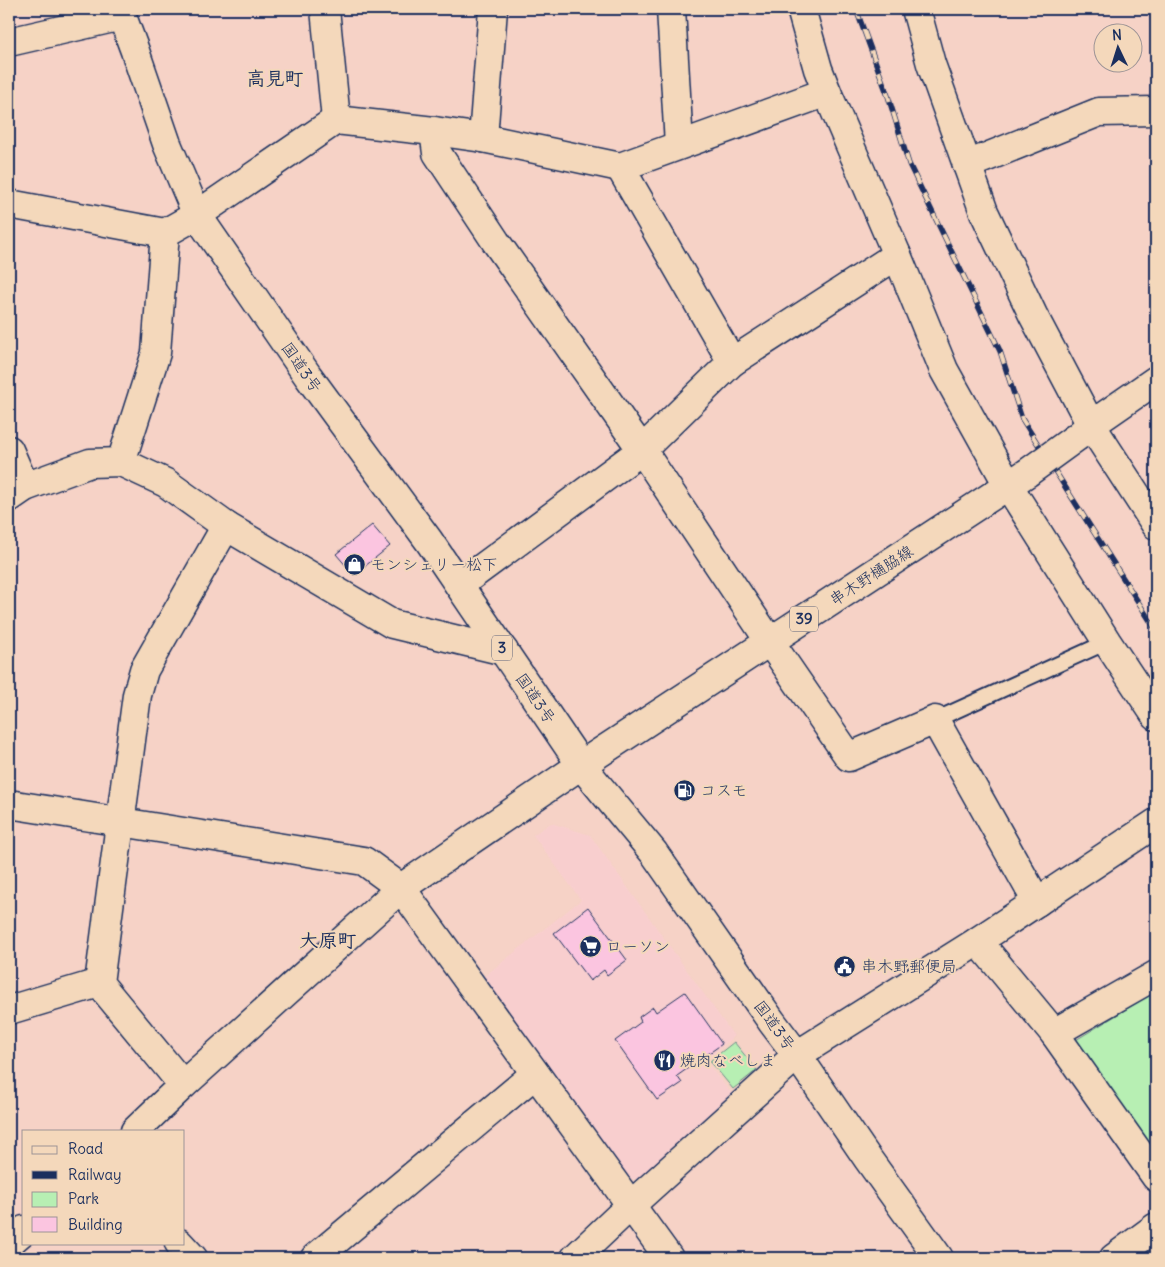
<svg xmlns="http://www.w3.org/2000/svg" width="1165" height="1267" viewBox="0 0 1165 1267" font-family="Delius,'Klee One',sans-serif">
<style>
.built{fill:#f8cece}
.green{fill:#b7efb3;stroke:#698f88}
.building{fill:#fbc5e0;stroke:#1b2f5e}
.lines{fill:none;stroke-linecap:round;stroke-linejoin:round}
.service-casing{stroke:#1b2f5e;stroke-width:18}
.minor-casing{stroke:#1b2f5e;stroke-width:31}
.tertiary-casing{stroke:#1b2f5e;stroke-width:31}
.primary-casing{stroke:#1b2f5e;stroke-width:31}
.trunk-casing{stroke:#1b2f5e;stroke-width:31}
.service{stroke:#f4d8bb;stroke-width:14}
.minor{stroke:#f4d8bb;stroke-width:28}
.tertiary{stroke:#f4d8bb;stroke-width:28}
.primary{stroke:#f4d8bb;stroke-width:28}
.trunk{stroke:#f4d8bb;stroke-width:28}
.rail-casing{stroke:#1b2f5e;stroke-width:5.5}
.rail{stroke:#f4d8bb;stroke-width:4;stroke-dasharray:11;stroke-linecap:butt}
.primary-bridge-casing{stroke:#1b2f5e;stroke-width:31;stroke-linecap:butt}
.primary-bridge{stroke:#f4d8bb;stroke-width:28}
.labels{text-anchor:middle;stroke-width:4;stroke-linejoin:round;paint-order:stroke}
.shield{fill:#f4d8bb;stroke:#5c627a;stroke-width:1}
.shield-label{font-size:15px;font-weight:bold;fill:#1b2f5e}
.street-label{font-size:16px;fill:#1b2f5e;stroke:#f4d8bb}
.poi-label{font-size:16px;fill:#1b2f5e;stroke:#f4d8bb;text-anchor:start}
.quarter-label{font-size:19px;font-weight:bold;fill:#1b2f5e;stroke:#f4d8bb}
</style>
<rect width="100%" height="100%" fill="#f6d2c6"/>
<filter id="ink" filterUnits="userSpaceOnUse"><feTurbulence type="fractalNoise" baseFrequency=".02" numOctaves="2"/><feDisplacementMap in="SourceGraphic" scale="10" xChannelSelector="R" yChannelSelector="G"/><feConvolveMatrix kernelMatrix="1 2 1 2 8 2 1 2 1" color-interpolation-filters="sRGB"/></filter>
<g filter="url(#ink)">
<path class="built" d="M551,823l39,12 144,201 -28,26 26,32 -92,85h-17l-141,-201 99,-78 -48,-65z"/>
<g class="green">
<path d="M1156,991v167l-85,-115z"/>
<path d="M734,1042l23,28 -24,19 -23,-28z"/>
</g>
<g class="building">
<path d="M372,525l18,21 -36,29 -18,-21z"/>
<path d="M588,907l39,53 -20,15 -3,-5 -14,11 -36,-48z"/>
<path d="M685,992l37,52 -45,32 5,7 -25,17 -42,-59 26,-19 -2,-5 14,-10 3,5z"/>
</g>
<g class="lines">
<defs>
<path id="service" d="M935,720l172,-78"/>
<g id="minor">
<path d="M325,9l11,111"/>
<path d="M671,9l8,136"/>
<path d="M801,9l17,60 9,23 70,163 47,115 64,115 99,157 49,74"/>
<path d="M916,9l15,55 53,148 49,103 58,110 65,100"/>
<path d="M9,42l113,-26"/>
<path d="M434,131l3,22 59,89 146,208 128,192 79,115 86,-37 102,182"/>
<path d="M483,138l10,-129"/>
<path d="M967,165l132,-53 57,-1"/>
<path d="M620,167l112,195"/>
<path d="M9,204l156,29"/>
<path d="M9,450l16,37"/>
<path d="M121,462l35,-109 9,-120 32,-18 139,-95 98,11 49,7 137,29 207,-75"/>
<path d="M9,498l16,-11 65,-24 31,-1 45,21 60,43 166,98 112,27"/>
<path d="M459,585l183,-135 90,-88 165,-107"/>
<path d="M401,888l268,370"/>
<path d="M978,941l76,92 102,144"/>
<path d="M9,1010l90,-27"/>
<path d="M1054,1033l102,-58"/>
<path d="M183,1085l-84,-102 38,-288 7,-25 82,-144"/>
<path d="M179,1243l14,15"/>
<path d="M315,1258l220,-184"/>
<path d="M575,1258l56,-53 166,-150 181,-114 178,-118"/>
<path d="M1114,1258l42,-31"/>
</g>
<g id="tertiary">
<path d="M9,804l355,57 37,27"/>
<path d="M135,1131l48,-46 218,-197 180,-123"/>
<path d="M9,1243l15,-13"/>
</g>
<g id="primary">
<path d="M1078,436l13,-11 65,-45"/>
<path d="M581,765l446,-292"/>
</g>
<path id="trunk" d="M121,9l1,7 13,35 32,93 30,71 111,161 121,165 152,224 73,88 118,169 25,33 71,104 71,99"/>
</defs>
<use href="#service" class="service-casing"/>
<use href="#minor" class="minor-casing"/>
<use href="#tertiary" class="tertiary-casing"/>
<use href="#primary" class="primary-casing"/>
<use href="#trunk" class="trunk-casing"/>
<use href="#service" class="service"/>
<use href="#minor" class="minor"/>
<use href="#tertiary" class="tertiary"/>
<use href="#primary" class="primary"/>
<use href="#trunk" class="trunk"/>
<defs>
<path id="rail" d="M856,9l32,87 21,68 91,187 22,68 134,211"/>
</defs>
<use href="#rail" class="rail-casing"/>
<use href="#rail" class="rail"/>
<defs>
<path id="primary-bridge" d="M1027,473l51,-37"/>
</defs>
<use href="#primary-bridge" class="primary-bridge-casing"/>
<use href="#primary-bridge" class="primary-bridge"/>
</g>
</g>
<defs>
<symbol id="shop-disc" viewBox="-11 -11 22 22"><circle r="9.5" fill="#1b2f5e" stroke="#f4d8bb"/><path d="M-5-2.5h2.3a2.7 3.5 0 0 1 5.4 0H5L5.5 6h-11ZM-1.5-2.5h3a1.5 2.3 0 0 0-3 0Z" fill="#fff"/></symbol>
<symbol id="fuel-disc" viewBox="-11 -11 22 22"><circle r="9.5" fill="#1b2f5e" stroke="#f4d8bb"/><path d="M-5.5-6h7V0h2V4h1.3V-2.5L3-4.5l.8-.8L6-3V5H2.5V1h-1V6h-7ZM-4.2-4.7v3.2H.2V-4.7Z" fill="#fff"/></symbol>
<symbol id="supermarket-disc" viewBox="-11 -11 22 22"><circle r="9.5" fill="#1b2f5e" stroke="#f4d8bb"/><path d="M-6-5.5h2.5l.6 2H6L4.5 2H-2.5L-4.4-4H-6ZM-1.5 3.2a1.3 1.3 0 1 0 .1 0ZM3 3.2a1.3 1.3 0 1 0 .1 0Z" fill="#fff"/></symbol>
<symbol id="civic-disc" viewBox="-11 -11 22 22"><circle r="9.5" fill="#1b2f5e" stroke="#f4d8bb"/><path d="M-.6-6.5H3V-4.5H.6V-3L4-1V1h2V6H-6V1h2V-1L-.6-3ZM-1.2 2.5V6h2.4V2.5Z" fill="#fff"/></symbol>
<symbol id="restaurant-disc" viewBox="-11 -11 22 22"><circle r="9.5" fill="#1b2f5e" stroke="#f4d8bb"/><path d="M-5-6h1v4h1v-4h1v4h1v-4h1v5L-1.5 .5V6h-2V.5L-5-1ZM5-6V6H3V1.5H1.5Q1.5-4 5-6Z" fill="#fff"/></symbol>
</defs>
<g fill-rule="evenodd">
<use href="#shop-disc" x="342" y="552" width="25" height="25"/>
<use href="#fuel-disc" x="672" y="778" width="25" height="25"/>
<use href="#supermarket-disc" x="578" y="934" width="25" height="25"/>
<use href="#civic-disc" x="832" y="954" width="25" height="25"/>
<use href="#restaurant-disc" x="652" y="1048" width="25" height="25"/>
</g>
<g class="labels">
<g class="shield">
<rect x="790" y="606.5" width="28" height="25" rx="4"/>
<rect x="492" y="635.5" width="20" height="25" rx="4"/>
</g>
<g class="shield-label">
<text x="804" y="624">39</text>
<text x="502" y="653">3</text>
</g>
<g class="street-label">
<text transform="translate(302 367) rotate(55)" y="6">国道3号</text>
<text transform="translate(871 575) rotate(-33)" y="6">串木野樋脇線</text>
<text transform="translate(536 698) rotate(56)" y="6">国道3号</text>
<text transform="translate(775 1025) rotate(54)" y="6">国道3号</text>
</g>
<g class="poi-label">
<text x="370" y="570">モンシェリー松下</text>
<text x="700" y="796">コスモ</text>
<text x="606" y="952">ローソン</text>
<text x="861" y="972">串木野郵便局</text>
<text x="680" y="1066">焼肉なべしま</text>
</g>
<g class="quarter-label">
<text x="275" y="85">高見町</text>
<text x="328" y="947">大原町</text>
</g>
</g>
<rect width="1165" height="1267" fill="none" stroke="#f4d8bb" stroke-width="30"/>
<rect x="15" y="15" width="1135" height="1237" fill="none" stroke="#1b2f5e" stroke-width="2" filter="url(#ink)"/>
<rect x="22" y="1130" width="162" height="115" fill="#f4d8bb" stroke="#9d9496"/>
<rect x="32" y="1146" width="25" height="8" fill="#f4d8bb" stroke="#9d9496"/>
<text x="68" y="1154" font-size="15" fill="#1b2f5e">Road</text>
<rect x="32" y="1171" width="25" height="8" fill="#1b2f5e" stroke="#9d9496"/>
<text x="68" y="1180" font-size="15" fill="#1b2f5e">Railway</text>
<rect x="32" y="1192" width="25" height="15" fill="#b7efb3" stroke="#9d9496"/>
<text x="68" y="1204" font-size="15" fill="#1b2f5e">Park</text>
<rect x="32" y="1217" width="25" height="15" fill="#fbc5e0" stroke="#9d9496"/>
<text x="68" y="1230" font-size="15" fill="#1b2f5e">Building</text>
<g transform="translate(1118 48) rotate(356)"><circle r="24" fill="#f4d8bb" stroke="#9d9496"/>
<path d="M0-4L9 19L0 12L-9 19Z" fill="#1b2f5e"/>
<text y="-8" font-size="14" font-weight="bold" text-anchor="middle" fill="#1b2f5e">N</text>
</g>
</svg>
